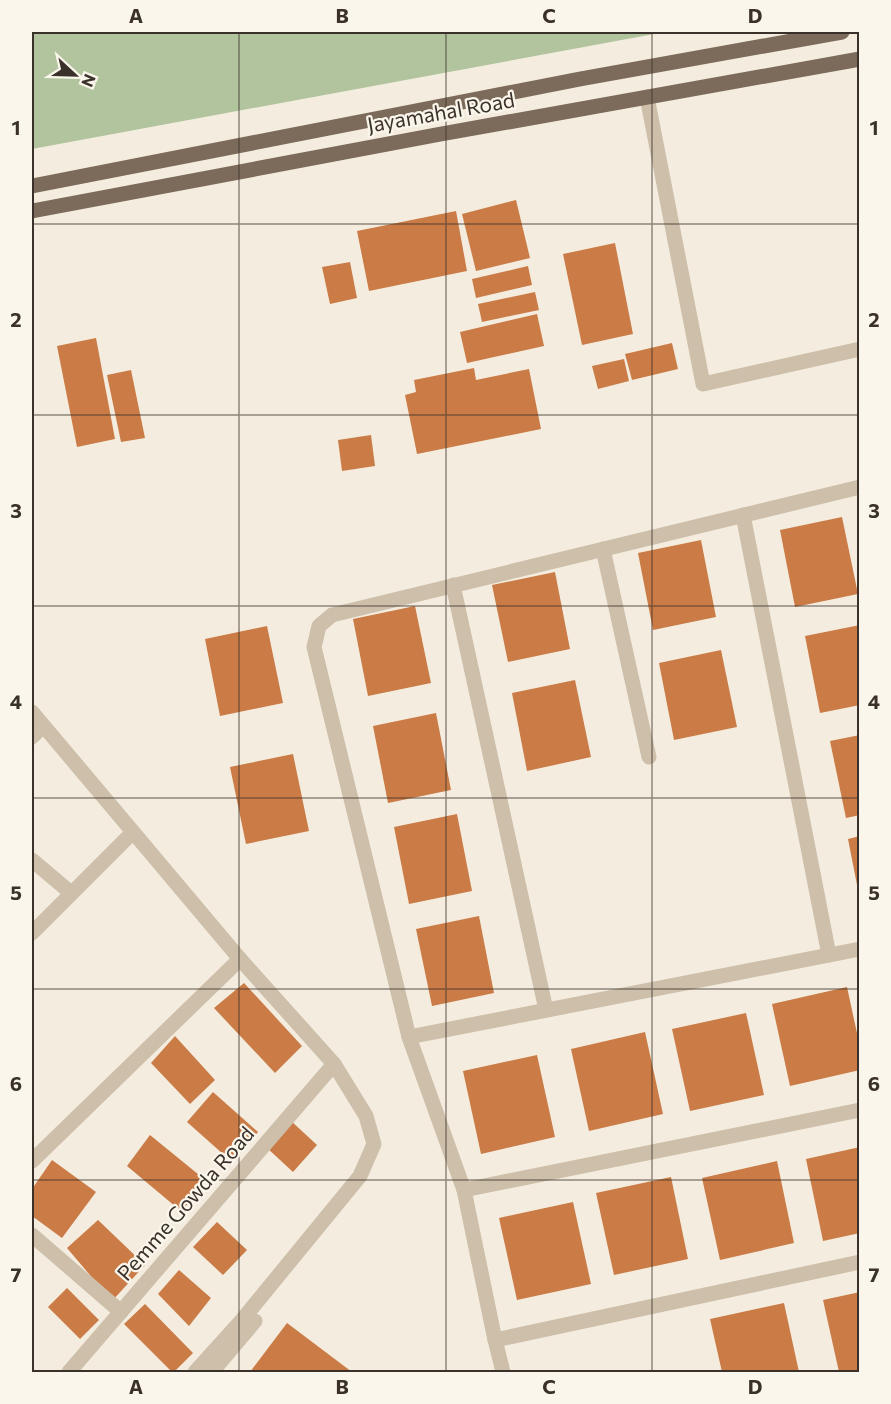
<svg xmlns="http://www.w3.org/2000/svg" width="891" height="1404" viewBox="0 0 891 1404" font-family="Commissioner,sans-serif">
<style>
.green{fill:#b1c49e}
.building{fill:#ca7b46}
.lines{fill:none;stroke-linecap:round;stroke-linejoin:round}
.minor{stroke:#cdbfaa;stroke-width:15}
.major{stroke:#7c6b5a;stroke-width:15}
.grid{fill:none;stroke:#3a312a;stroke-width:1.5;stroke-opacity:0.55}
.labels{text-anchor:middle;stroke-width:4.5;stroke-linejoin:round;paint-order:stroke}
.street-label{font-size:21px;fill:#3a312a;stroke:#fbf6ec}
.neatline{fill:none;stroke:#3a312a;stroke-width:2}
.grid-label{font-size:20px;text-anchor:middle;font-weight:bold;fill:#3a312a}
</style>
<rect width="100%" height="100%" fill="#f4eddf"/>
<path class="green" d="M32,32h633l-633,117z"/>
<g class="building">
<path d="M516,200l14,58 -54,13 -14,-57z"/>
<path d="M456,211l11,60 -98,20 -12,-60z"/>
<path d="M615,243l18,91 -51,11 -19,-91z"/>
<path d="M350,262l7,36 -27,6 -8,-37z"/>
<path d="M528,266l4,19 -56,13 -4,-19z"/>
<path d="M535,292l4,18 -57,12 -4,-18z"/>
<path d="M537,314l7,32 -77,17 -7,-31z"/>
<path d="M96,338l19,101 -38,8 -20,-101z"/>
<path d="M672,343l6,26 -46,11 -7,-26z"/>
<path d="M624,359l5,22 -31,8 -6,-23z"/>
<path d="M474,368l2,12 53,-11 12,60 -124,25 -12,-59 11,-3 -2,-12z"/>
<path d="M131,370l14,68 -24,4 -14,-67z"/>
<path d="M371,435l4,31 -33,5 -4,-31z"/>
<path d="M842,517l16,77 -63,13 -15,-77z"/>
<path d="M701,540l15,77 -63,13 -15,-77z"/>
<path d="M555,572l15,77 -62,13 -16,-77z"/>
<path d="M415,606l16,77 -63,13 -15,-77z"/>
<path d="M860,625v80l-40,8 -15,-77z"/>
<path d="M267,626l16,77 -63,13 -15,-77z"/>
<path d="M721,650l16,77 -63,13 -15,-77z"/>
<path d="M575,680l16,77 -64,14 -15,-78z"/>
<path d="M436,713l15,77 -63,13 -15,-77z"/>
<path d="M860,735v80l-14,3 -16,-77z"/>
<path d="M293,754l16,77 -63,13 -16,-77z"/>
<path d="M457,814l15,77 -63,13 -15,-77z"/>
<path d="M860,836v54h-2l-10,-51z"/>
<path d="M479,916l15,77 -62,13 -16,-77z"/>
<path d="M244,983l58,63 -27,27 -61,-65z"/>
<path d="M847,987l13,60v23l-70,16 -18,-82z"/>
<path d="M746,1013l18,82 -74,16 -18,-82z"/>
<path d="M645,1032l18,82 -74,17 -18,-82z"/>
<path d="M175,1036l40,44 -25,24 -39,-41z"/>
<path d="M537,1055l18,82 -74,17 -18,-83z"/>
<path d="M213,1092l45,40 -26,30 -45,-40z"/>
<path d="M290,1120l27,25 -24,27 -27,-25z"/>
<path d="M150,1135l54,44 -22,33 -55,-46z"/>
<path d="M860,1147v86l-37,8 -17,-82z"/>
<path d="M52,1160l44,32 -34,46 -30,-22v-27z"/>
<path d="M777,1161l17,82 -74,17 -18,-82z"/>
<path d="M671,1177l17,82 -74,16 -18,-82z"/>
<path d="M573,1202l18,82 -74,16 -18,-82z"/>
<path d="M98,1220l47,45 -33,36 -45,-53z"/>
<path d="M217,1222l30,28 -24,25 -30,-28z"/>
<path d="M179,1270l32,28 -22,28 -31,-32z"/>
<path d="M67,1288l32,32 -19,19 -32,-32z"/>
<path d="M860,1292v80h-21l-16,-72z"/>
<path d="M784,1303l15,69h-77l-12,-53z"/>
<path d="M145,1304l48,49 -19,19h-2l-48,-48z"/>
<path d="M287,1323l65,49h-102z"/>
</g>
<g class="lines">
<g class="minor">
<path d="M647,97l56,287 157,-35"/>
<path d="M860,487l-528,128 -13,11 -5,21 95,390 55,153 31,150 365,-78"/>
<path d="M743,515l86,440"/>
<path d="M603,549l46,208"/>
<path d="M453,585l93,425"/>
<path d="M32,712l208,247 94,105 32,52 8,28 -14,32 -118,144 -47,52"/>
<path d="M32,737l11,-11"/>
<path d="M32,860l39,33"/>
<path d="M32,933l101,-101"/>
<path d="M409,1037l451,-88"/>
<path d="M32,1161l208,-202"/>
<path d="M464,1190l396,-80"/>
<path d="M32,1235l89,77"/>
<path d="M495,1340l8,32"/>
<path d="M69,1372l265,-308"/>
<path d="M212,1372l43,-51"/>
</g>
<g class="major">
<path d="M32,186l548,-107 262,-47"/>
<path d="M32,211l409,-77 419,-75"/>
</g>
</g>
<path class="grid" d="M239,32v1340M446,32v1340M652,32v1340M32,224h828M32,415h828M32,606h828M32,798h828M32,989h828M32,1180h828"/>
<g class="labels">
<g class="street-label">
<text transform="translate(441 113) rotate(-10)" y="7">Jayamahal Road</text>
<text transform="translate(186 1204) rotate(-49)" y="7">Pemme Gowda Road</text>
</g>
</g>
<rect width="891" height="1404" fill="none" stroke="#fbf6ec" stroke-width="66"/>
<g transform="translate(75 75) rotate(112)" stroke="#fbf6ec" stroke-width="4.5" paint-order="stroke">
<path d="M0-4.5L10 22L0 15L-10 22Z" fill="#3a312a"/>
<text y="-9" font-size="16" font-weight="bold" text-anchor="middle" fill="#3a312a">N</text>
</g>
<rect x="33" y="33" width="825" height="1338" class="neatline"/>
<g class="grid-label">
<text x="136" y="23">A</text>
<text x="342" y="23">B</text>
<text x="549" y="23">C</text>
<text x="755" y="23">D</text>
<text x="16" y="135">1</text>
<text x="874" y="135">1</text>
<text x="16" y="327">2</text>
<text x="874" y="327">2</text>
<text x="16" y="518">3</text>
<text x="874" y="518">3</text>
<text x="16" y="709">4</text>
<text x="874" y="709">4</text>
<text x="16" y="900">5</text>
<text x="874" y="900">5</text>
<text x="16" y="1091">6</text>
<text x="874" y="1091">6</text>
<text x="16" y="1282">7</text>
<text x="874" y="1282">7</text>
<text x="136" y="1394">A</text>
<text x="342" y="1394">B</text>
<text x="549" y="1394">C</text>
<text x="755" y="1394">D</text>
</g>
</svg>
